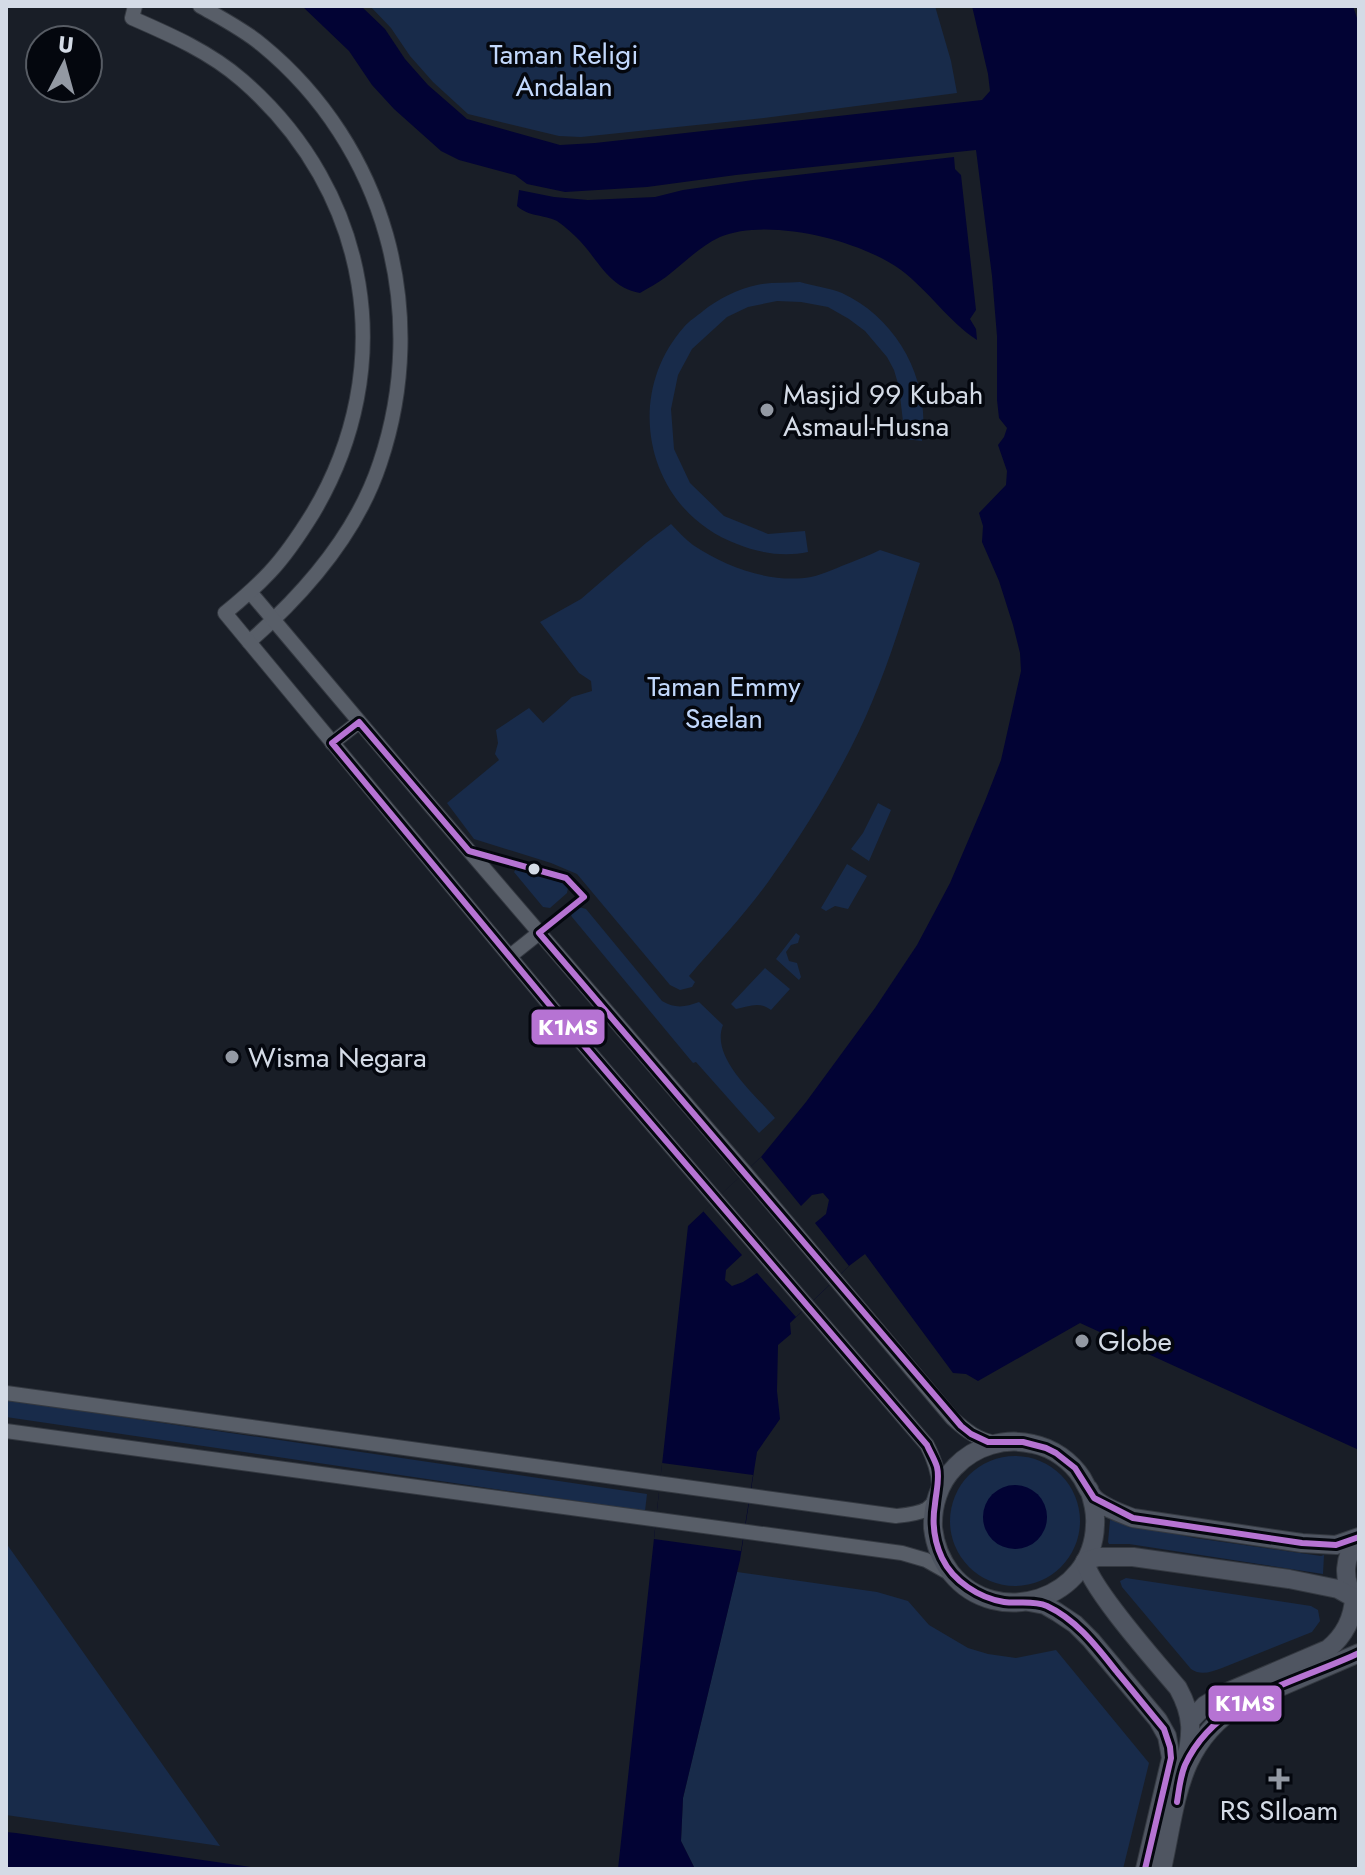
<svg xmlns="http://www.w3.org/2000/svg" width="1365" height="1875" viewBox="0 0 1365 1875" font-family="Jost,sans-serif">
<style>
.green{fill:#182b4a}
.water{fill:#020334}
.pier{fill:#191e27}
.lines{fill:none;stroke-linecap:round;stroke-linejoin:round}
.minor-casing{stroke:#343941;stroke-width:16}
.major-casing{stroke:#343941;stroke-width:20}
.minor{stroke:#585e68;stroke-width:14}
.major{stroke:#4f5561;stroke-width:18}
.bus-1-casing{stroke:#04070e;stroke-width:12}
.bus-1{stroke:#b673d3;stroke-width:6}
.poi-dot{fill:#9399a3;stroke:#04070e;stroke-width:3}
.bus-dot{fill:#d4dbe6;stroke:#04070e;stroke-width:3}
.labels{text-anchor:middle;stroke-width:7;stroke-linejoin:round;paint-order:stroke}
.park-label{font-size:28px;fill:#c2d8fc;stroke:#04070e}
.poi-label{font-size:28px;fill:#d4dbe6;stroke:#04070e;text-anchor:start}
.line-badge{stroke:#04070e;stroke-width:3}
.badge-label{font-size:22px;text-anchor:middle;font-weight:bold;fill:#fff}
</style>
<rect width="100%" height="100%" fill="#191e27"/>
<g class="green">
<path d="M370,6h565l16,55 6,32 -193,25 -183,19 -22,-1 -91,-22 -35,-32 -23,-26 -19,-28z"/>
<path d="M800,282c14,4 30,6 42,11 56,26 89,88 80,148l-17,-2 -6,-52 -5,-17 -7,-13 -22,-26 -16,-12 -21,-12 -27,-5 -24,-1 -29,6 -21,10 -35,32 -14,26 -7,34 3,40 16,34 34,33 44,18 37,-3 3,21c-24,5 -49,1 -71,-8 -89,-33 -116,-146 -53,-217 5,-6 13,-11 19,-16 15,-12 35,-22 54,-26 14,-3 29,-2 43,-3z"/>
<path d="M671,524c7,7 14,15 22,21 33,22 78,39 118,32 14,-3 27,-10 41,-15 9,-4 18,-7 28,-12l40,13c-15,47 -29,94 -48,139 -23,56 -62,121 -97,170 -25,37 -57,70 -86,104l6,6 -3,5 -12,3 -10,-5 -93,-111 -26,-11 -77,-24 -27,-36 52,-43 -4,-6 3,-11 -2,-13 33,-22 14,15 29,-26 20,-6 -1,-10 -12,-8 -39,-51 41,-23 65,-56z"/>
<path d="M878,803l13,7 -22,51 -18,-12 12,-16z"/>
<path d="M847,864l20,12 -19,33 -13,-3 -9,5 -5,-3z"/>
<path d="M516,869l47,14 5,5 -1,5 -17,15 -7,-1 -29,-35z"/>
<path d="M579,907l7,2 76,92c14,8 23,6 37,1l24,23c-13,33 32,69 52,93l-16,15 -63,-71 -3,1 -121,-146 -2,-4z"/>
<path d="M796,933l4,3 -2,7 -7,2 -5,7 3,9 8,2 4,14 -2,3 -23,-21z"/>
<path d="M765,968l25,21 -19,21c-11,-9 -22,-4 -35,-1l-5,-5z"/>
<path d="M6,1400l641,94 -2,17 -639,-94z"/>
<circle cx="1015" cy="1521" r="65"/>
<path d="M1110,1520l85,18 126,18 3,-1 -1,19 -194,-30h-20l-1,-2z"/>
<path d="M6,1543l214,303 -214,-31z"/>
<path d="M737,1572l140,20 31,9 21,24 39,23 20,6 28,4 40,-8 93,113 -26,106h-428l-14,-28 2,-43z"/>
<path d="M1126,1578l185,28 7,4 2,11 -8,11 -90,36c-11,4 -21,8 -31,1l-69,-82 -2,-6z"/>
</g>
<g class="water">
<path d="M302,6h59l24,23 20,30 23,26 39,34 93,26 35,-2 387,-43 8,-9 -2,-17 -16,-68h381l6,18v1426l-279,-127 -102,58 -12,-7 -13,-1 -88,-119 -16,12 -59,57 1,11 -13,11 -1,46 3,28 -23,33 -17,108 -57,238 -2,43 14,28h-77l70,-643 73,-69 45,-55 69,-94 42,-63 33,-62 35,-82 16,-41 20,-89 -1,-18 -7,-28 -14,-44 -17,-39 1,-16 -4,-13 27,-28 1,-14 -9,-26 6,-8 3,-9 -8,-10 -2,-18v-64l-5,-60 -16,-126 -240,25 -89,12 -82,5 -38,-8 -12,-9 -56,-15 -18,-9 -47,-42 -22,-24 -23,-34z"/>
<path d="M954,157l1,12 6,6 15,135 -6,9 6,10 1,11c-29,-19 -48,-49 -76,-70 -41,-30 -133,-53 -181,-33 -21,10 -36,26 -54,40 -8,6 -18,11 -26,16 -33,-6 -42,-35 -64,-56 -5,-5 -13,-12 -19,-16 -15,-7 -28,-4 -40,-15l2,-16 35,7 34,3 67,-3 28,-7 70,-10z"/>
<circle cx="1015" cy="1517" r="32"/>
<path d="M6,1832l10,1 249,36h-259z"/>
</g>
<g class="pier">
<path d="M761,1157l40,49 11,-11 11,-2 6,7 -3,14 -11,9 34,43 -53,51 -39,-44 -14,9 -11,4 -7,-6 1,-10 16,-15 -39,-44z"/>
<path d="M662,1463l91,12 -12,76 -87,-12z"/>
</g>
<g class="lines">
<defs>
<g id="minor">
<path d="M200,6c21,12 43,23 62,39 123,101 169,267 118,418 -23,70 -76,131 -131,179"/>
<path d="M250,592l178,211 316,368 208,247c13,12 27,23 45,25"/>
<path d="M332,743l27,-21"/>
<path d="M510,956l29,-23"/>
<path d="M6,1393l890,123c10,-1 22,-2 31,-7 21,-15 9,-46 0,-64l-359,-418 -343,-414c16,-13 31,-26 45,-41 16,-17 30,-38 43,-59 87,-146 58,-321 -71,-433 -32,-28 -71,-45 -110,-62l3,-12"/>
<path d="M6,1431l896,122 24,7 23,13"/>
</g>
<g id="major">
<path d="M1089,1489c4,12 7,24 6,36 -2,74 -98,105 -144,48 -10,-13 -16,-28 -18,-45 -1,-22 6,-45 22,-61 20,-21 50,-30 78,-23 20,4 38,17 49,34 4,7 7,15 13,21 10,9 25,14 38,19l169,25 34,2 23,-8"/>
<path d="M1355,1599c-13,-20 -12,-42 4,-60"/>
<path d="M1029,1602l16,3 12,7 18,12 16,16 67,80 9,16 4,22 -26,111"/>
<path d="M1185,1766c7,-32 9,-49 -7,-78 -20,-24 -89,-101 -93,-127l13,-4h35l156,22 49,10 16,9c-1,21 -10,38 -26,51l-103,44 -20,12 -14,15"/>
<path d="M1162,1869c15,-67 15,-125 79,-165l118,-51"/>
</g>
</defs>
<use href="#minor" class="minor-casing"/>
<use href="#major" class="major-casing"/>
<use href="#minor" class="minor"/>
<use href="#major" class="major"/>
<defs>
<g id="bus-1">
<path d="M1177,1802c2,-12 3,-25 8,-37 31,-68 113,-83 174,-112"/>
<path d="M1145,1869l26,-111 -1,-11 -6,-18c-16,-19 -31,-38 -47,-57 -20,-25 -40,-52 -70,-66 -14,-6 -29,-2 -43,-4 -25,-4 -51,-21 -62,-44 -8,-17 -10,-36 -7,-54 1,-12 5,-25 2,-37 -2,-7 -7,-15 -10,-22l-359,-418 -236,-284 27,-21 110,129 97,27 18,19 -45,36 422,493 10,8 17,8h35l23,6 10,5 19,15 19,30 39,20 169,25 34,2 23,-8"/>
</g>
</defs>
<use href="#bus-1" class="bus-1-casing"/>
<use href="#bus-1" class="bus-1"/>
</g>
<g class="poi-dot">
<circle cx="767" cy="410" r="8"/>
<circle cx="232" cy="1057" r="8"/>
<circle cx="1082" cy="1341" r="8"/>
<path d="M1275 1767h8v8h8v8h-8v8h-8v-8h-8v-8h8z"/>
</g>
<circle class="bus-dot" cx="534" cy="869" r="7"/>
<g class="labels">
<g class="park-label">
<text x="564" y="64">Taman Religi<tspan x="564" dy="32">Andalan</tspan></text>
<text x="724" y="696">Taman Emmy<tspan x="724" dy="32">Saelan</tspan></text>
</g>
<g class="poi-label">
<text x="783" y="404">Masjid 99 Kubah<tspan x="783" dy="32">Asmaul-Husna</tspan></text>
<text x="248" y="1067">Wisma Negara</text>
<text x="1098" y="1351">Globe</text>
<text x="1279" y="1820" text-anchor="middle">RS SIloam</text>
</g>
</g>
<g class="line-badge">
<rect x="530" y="1008" width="76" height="38" rx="8" fill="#b673d3"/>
<rect x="1207" y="1684" width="76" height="39" rx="8" fill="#b673d3"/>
</g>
<g class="badge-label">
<text x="568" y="1035">K1MS</text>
<text x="1245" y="1711">K1MS</text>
</g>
<rect width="1365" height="1875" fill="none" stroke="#d4dbe6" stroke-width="16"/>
<g transform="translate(64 64) rotate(6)"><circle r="38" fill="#04070e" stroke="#575c64" stroke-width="2"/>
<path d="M0-6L14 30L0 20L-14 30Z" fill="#9399a3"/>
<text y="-12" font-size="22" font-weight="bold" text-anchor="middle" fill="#d4dbe6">U</text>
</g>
</svg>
